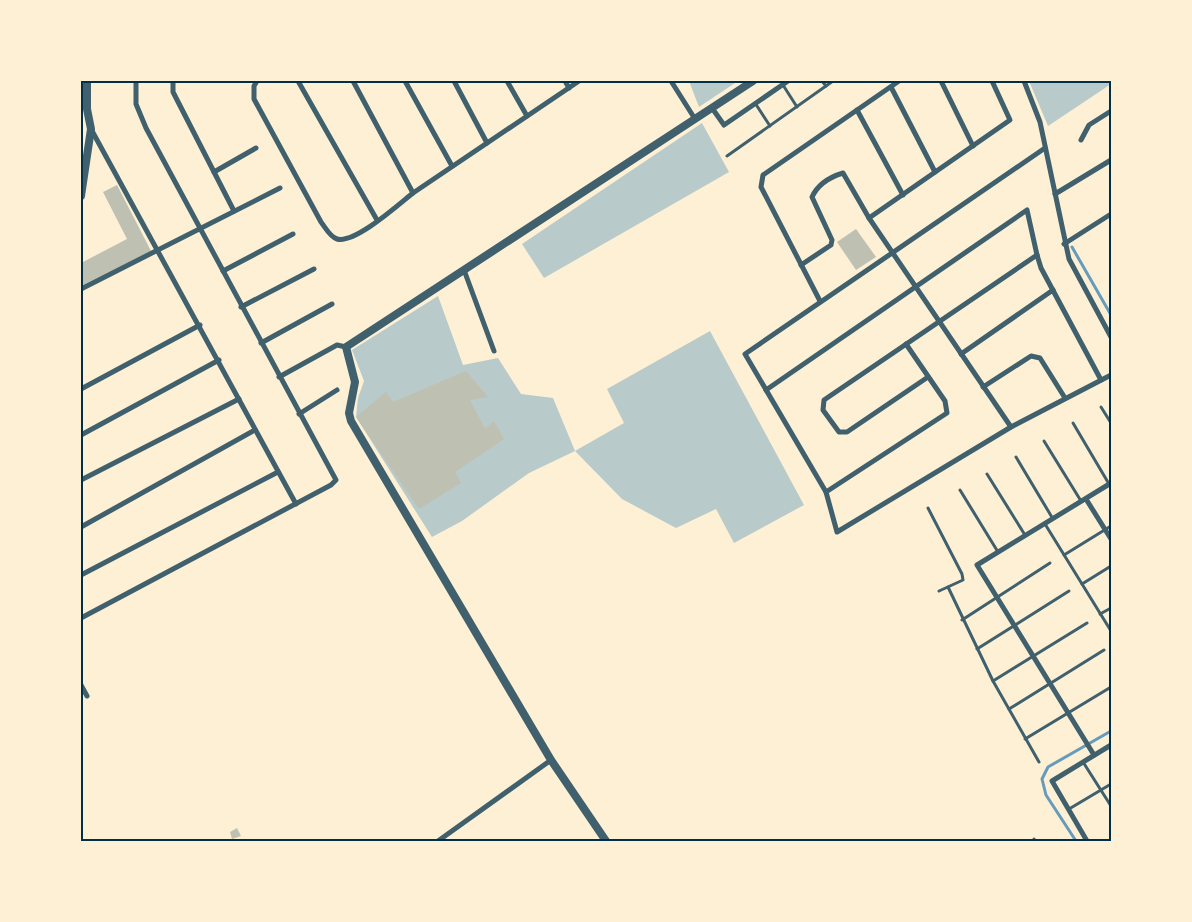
<svg xmlns="http://www.w3.org/2000/svg" width="1192" height="922" viewBox="0 0 1192 922" font-family="'Space Grotesk',sans-serif">
<style>
.green{fill:#b9caca}
.lines{fill:none;stroke-linecap:round;stroke-linejoin:round}
.stream{stroke:#669bbc;stroke-width:3}
.building{fill:#bec0b2}
.service{stroke:#3f606c;stroke-width:3}
.minor{stroke:#3f606c;stroke-width:5}
.tertiary{stroke:#3f606c;stroke-width:8}
.neatline{fill:none;stroke:#003049;stroke-width:2}
</style>
<rect width="100%" height="100%" fill="#fdf0d5"/>
<g class="green">
<path d="M689,81h49l-39,26z"/>
<path d="M1029,81h82v3l-63,42z"/>
<path d="M702,123l27,49 -185,106 -22,-34z"/>
<path d="M438,296l25,69 35,-7 23,36 32,4 22,53 49,-28 -17,-34 103,-58 94,174 -70,38 -18,-34 -40,19 -54,-29 -47,-48 -46,22 -67,48 -30,16 -76,-120 2,-19 6,-17 -12,-31z"/>
</g>
<g class="lines">
<g class="stream">
<path d="M1072,247l39,68"/>
<path d="M1076,841l-30,-46 -4,-16 6,-12 63,-36"/>
</g>
</g>
<g class="building">
<path d="M117,185l34,66 -70,35v-23l46,-24 -24,-47z"/>
<path d="M856,229l20,28 -20,13 -19,-28z"/>
<path d="M466,371l22,26 -18,3 15,29 9,-8 10,18 -49,33 6,11 -42,26 -63,-92 30,-25 7,10z"/>
<path d="M237,828l4,8 -9,3 -2,-7z"/>
</g>
<g class="lines">
<g class="service">
<path d="M822,81l4,5"/>
<path d="M783,85l14,22"/>
<path d="M755,103l15,23"/>
<path d="M727,156l106,-75"/>
<path d="M1101,407l10,16"/>
<path d="M1073,423l36,61"/>
<path d="M1044,441l37,60"/>
<path d="M1016,457l37,62"/>
<path d="M987,474l38,61"/>
<path d="M960,490l38,62"/>
<path d="M928,508l34,66 1,6 -24,11"/>
<path d="M1045,524l66,107"/>
<path d="M1064,555l47,-29"/>
<path d="M1082,584l29,-18"/>
<path d="M948,587l45,94 46,81"/>
<path d="M1100,614l11,-6"/>
<path d="M962,620l88,-57"/>
<path d="M977,649l92,-58"/>
<path d="M993,681l94,-58"/>
<path d="M1009,709l95,-59"/>
<path d="M1025,739l86,-52"/>
<path d="M1083,762l28,44"/>
<path d="M1069,809l42,-25"/>
<path d="M1034,839l1,2"/>
</g>
<g class="minor">
<path d="M173,81v11l61,119"/>
<path d="M257,81l-3,5v13l67,123c4,5 9,15 16,17 18,5 62,-35 76,-46"/>
<path d="M298,81l79,139"/>
<path d="M353,81l60,112 166,-112"/>
<path d="M405,81l47,85"/>
<path d="M454,81l33,62"/>
<path d="M507,81l20,35"/>
<path d="M565,81l4,7"/>
<path d="M671,81l24,38"/>
<path d="M941,81l32,65"/>
<path d="M1024,81l16,41 29,137 42,78"/>
<path d="M891,87l44,85"/>
<path d="M712,108l12,17 64,-44"/>
<path d="M857,110l46,85"/>
<path d="M91,129l205,375"/>
<path d="M1081,140l8,-15 22,-14"/>
<path d="M1045,148l-300,206 81,138 11,40 174,-105 100,-52"/>
<path d="M214,172l42,-24"/>
<path d="M1055,194l56,-34"/>
<path d="M869,218l141,-98 -18,-39"/>
<path d="M1064,244l47,-30"/>
<path d="M801,265l30,-20 1,-5 -20,-43c6,-13 18,-20 31,-24l26,45 142,209"/>
<path d="M464,270l30,81"/>
<path d="M223,271l70,-37"/>
<path d="M81,289l199,-101"/>
<path d="M820,301l-59,-114 2,-12 136,-94"/>
<path d="M241,307l73,-38"/>
<path d="M261,343l71,-39"/>
<path d="M961,354l92,-64"/>
<path d="M279,377l58,-32 9,2"/>
<path d="M928,377l-81,55h-8l-16,-22 1,-10 213,-145"/>
<path d="M983,387l48,-31 9,2 25,40"/>
<path d="M81,389l119,-64"/>
<path d="M766,390l261,-180 10,45 4,13 60,112"/>
<path d="M299,414l38,-24"/>
<path d="M81,435l138,-75"/>
<path d="M81,480l158,-81"/>
<path d="M826,492l121,-79 -2,-12 -39,-57"/>
<path d="M1086,499l25,40"/>
<path d="M81,527l174,-97"/>
<path d="M81,575l197,-103"/>
<path d="M81,618l250,-133 5,-5 -190,-352 -10,-24v-23"/>
<path d="M81,685l6,11"/>
<path d="M1094,755l-117,-190 134,-82"/>
<path d="M438,841l113,-81"/>
<path d="M1087,841l-35,-60 59,-36"/>
</g>
<g class="tertiary">
<path d="M81,196l10,-67 -4,-20v-28"/>
<path d="M606,841l-55,-81 -200,-339 -2,-8 6,-31 -9,-35 407,-266"/>
</g>
</g>
<rect width="1192" height="922" fill="none" stroke="#fdf0d5" stroke-width="165"/>
<rect x="82" y="82" width="1028" height="758" class="neatline"/>
</svg>
